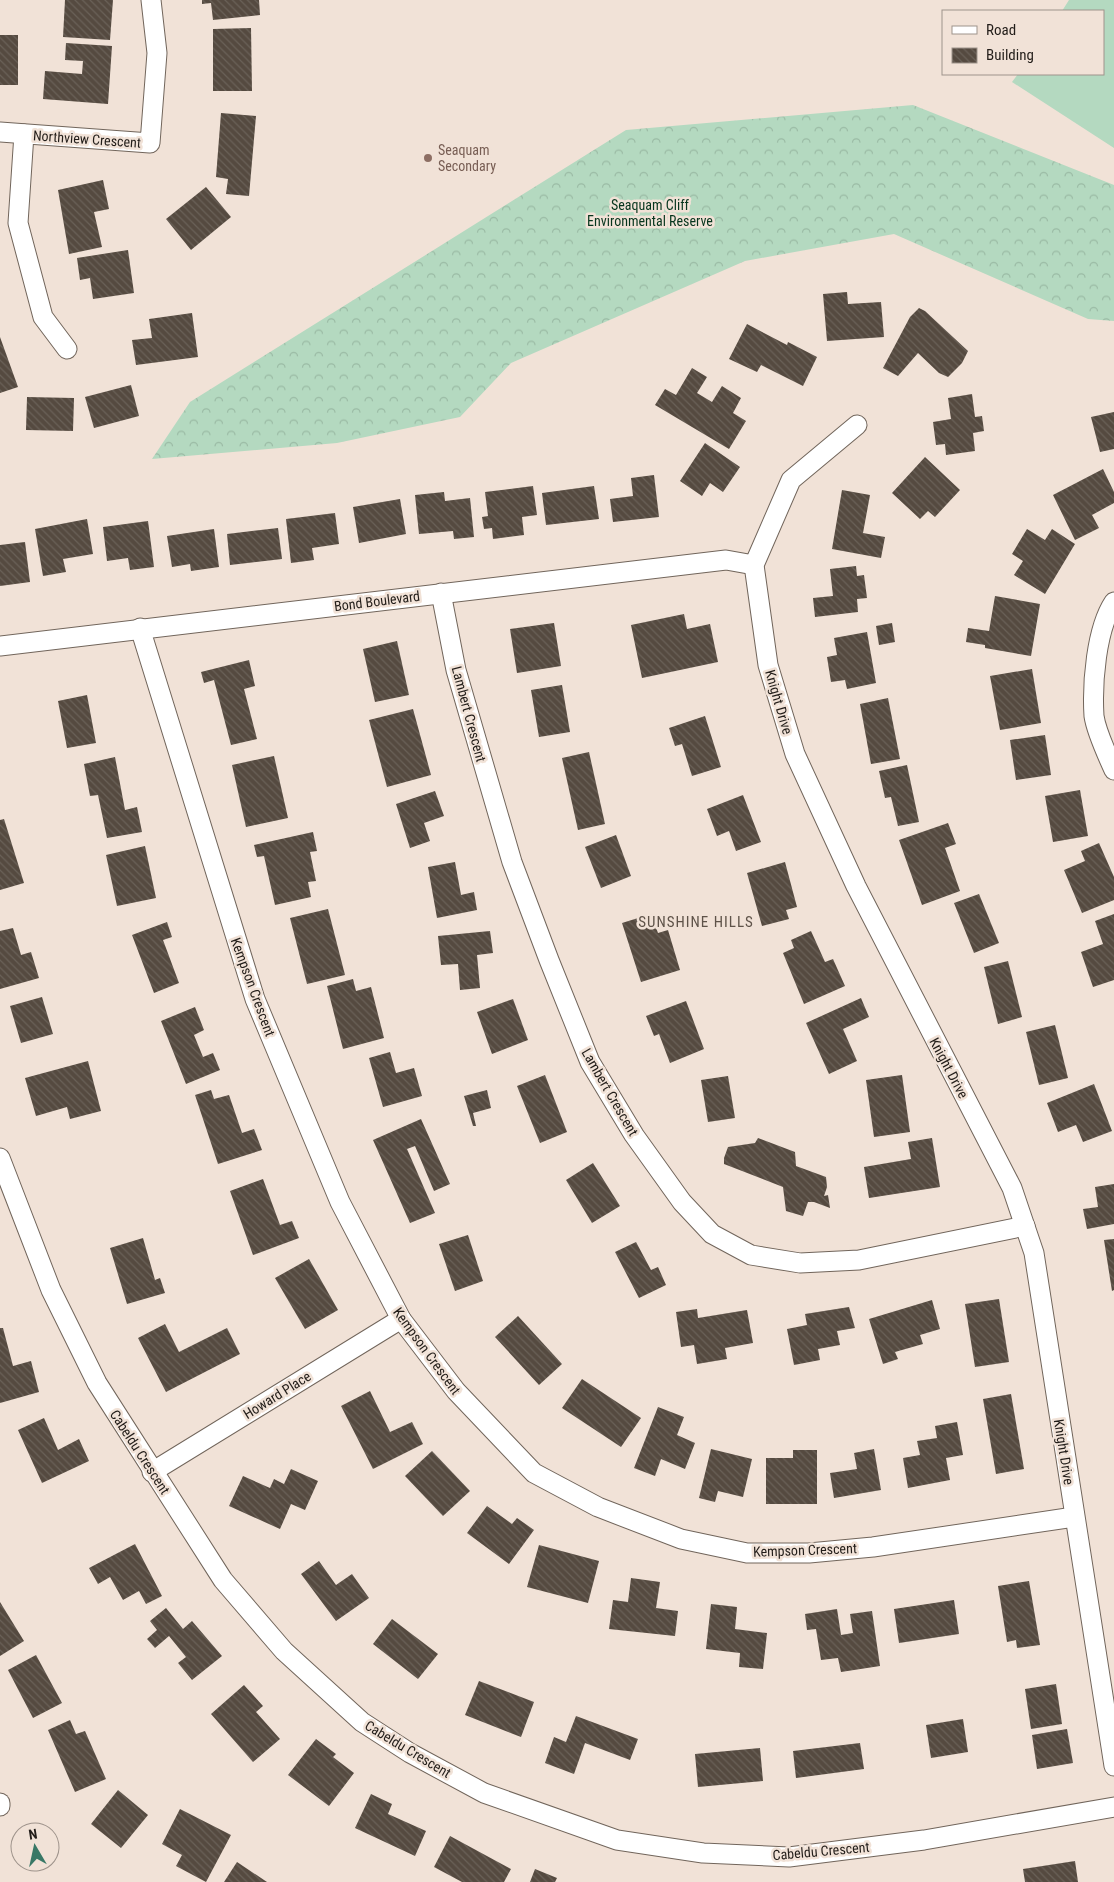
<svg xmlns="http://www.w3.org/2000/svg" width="1114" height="1882" viewBox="0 0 1114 1882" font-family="'Roboto Condensed',sans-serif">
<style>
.forest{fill:url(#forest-crowns)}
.garden{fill:#b4d9c0}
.building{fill:url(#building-back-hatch)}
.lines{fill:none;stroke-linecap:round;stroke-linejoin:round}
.minor-casing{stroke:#71655b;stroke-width:21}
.minor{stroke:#fff;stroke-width:19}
.education-dot{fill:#8d6e63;stroke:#f1e2d7;stroke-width:2}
.labels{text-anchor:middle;stroke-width:5;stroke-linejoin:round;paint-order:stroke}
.street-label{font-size:14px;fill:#221d19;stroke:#f1e2d7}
.education-label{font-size:14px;fill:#785e54;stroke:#f1e2d7;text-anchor:start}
.park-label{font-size:14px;fill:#06351d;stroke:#f1e2d7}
.neighbourhood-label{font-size:15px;letter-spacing:1px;fill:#5f5349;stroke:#f1e2d7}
</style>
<defs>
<pattern id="forest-crowns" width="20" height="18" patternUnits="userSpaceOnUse" patternTransform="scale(1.25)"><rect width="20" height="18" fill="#b4d9c0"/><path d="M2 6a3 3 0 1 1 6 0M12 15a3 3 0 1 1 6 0" fill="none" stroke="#9abaa4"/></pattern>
<pattern id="building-back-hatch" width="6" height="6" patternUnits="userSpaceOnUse" patternTransform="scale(1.25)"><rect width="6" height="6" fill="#554a40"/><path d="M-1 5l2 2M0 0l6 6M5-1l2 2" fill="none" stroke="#6a6158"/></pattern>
</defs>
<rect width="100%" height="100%" fill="#f1e2d7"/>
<path class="forest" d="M913,105l201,80v136l-26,-2 -194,-85 -149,27 -234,102 -51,54 -123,26 -185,16 38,-57 436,-272z"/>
<path class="garden" d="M1069,0h45v148l-102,-66 6,-8h85v-63h-41z"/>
<g class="building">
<path d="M65,0h48l-3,40 -47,-3z"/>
<path d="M202,0h57l1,15 -47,5 -2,-17 -9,1z"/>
<path d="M251,28l1,63h-39v-62z"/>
<rect x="0" y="35" width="18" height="50"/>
<path d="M66,43l46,3 -4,58 -65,-5 2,-28 37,3 1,-13 -18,-1z"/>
<path d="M221,113l35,3 -7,80 -23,-2 2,-15 -12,-2z"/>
<path d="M103,180l6,29 -15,3 8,35 -33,7 -11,-64z"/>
<path d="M206,187l25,30 -40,33 -25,-31z"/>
<path d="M128,250l6,43 -41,6 -3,-21 -10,2 -3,-22z"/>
<path d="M847,292l1,12 33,-2 3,35 -57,4 -4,-47z"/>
<path d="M919,308l6,3 43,40 -6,12 -14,14 -9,-4 -21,-20 -20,23 -15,-8 27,-51z"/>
<path d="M192,313l6,44 -62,8 -4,-25 20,-2 -3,-19z"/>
<path d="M747,324l40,21 1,-3 29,15 -14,29 -42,-21 -4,7 -28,-13z"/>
<path d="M0,337l18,50 -18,6z"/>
<path d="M692,368l15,9 -10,16 15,9 10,-16 19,12 -8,15 13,8 -17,28 -74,-44 10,-16 11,6z"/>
<path d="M131,385l8,31 -45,12 -9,-31z"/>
<path d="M972,394l3,23 7,-1 2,15 -11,2 2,18 -29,4 -1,-11 -9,1 -3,-23 18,-3 -3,-21z"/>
<path d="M27,397l47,1 -1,33 -47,-1z"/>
<path d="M1114,412v37l-14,3 -9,-35z"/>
<path d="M705,443l35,24 -17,25 -13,-9 -8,13 -22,-15z"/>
<path d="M925,457l35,33 -25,27 -7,-6 -8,8 -28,-26z"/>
<path d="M1103,469l11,23v11l-22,12 7,13 -24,12 -22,-45z"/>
<path d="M654,475l5,42 -46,5 -3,-23 23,-3 -2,-18z"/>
<path d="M533,486l4,29 -15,2 2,18 -31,4 -1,-11 -8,1 -2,-12 6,-1 -3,-24z"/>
<path d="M594,486l5,33 -53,6 -4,-32z"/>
<path d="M842,490l28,5 -7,38 22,4 -4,21 -49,-9z"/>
<path d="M444,492l1,9 25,-3 4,39 -20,2 -1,-8 -34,3 -4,-39z"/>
<path d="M400,499l6,35 -47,9 -6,-36z"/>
<path d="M335,513l4,31 -27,4 2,12 -23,3 -5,-44z"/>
<path d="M87,519l6,35 -30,5 3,13 -23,4 -8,-47z"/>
<path d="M148,521l6,46 -24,3 -2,-12 -21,3 -4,-34z"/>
<path d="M278,528l4,31 -52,6 -3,-31z"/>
<path d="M214,529l5,38 -28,4 -1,-7 -18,3 -5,-31z"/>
<path d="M1027,529l18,11 7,-11 23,15 -30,50 -31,-19 9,-14 -11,-7z"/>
<path d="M25,542l5,40 -30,4v-41z"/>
<path d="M856,566l1,10 7,-1 3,23 -10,1 1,13 -43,5 -2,-19 20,-2 -3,-27z"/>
<path d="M995,596l45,8 -9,52 -46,-8v-3l-19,-3 2,-14 21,3z"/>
<path d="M684,614l3,15 23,-5 8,38 -76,16 -11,-53z"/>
<path d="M554,623l7,43 -44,7 -7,-44z"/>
<path d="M892,623l3,19 -16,3 -3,-19z"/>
<path d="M867,632l9,51 -29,6 -2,-9 -14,2 -4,-25 10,-2 -3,-17z"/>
<path d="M397,641l12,54 -34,7 -12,-53z"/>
<path d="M249,660l6,26 -11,3 13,50 -26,6 -17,-65 -10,3 -3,-11z"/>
<path d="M1032,669l9,54 -41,7 -10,-54z"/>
<path d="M562,685l8,47 -31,5 -8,-47z"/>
<path d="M87,695l9,48 -29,5 -9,-47z"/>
<path d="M888,698l12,61 -29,5 -11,-60z"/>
<path d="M413,709l18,66 -44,12 -18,-67z"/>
<path d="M705,716l16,51 -29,9 -10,-32 -7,2 -6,-18z"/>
<path d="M1045,735l6,40 -35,5 -6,-40z"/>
<path d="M589,752l16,72 -27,6 -16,-72z"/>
<path d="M274,756l14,62 -42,9 -14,-62z"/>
<path d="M115,757l10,53 12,-3 5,25 -35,6 -9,-43 -8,1 -6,-32z"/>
<path d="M907,765l12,57 -21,4 -7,-29 -6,1 -6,-27z"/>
<path d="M1080,790l8,46 -35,6 -8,-46z"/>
<path d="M435,791l9,25 -20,7 6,18 -20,7 -14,-44z"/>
<path d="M743,795l18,47 -25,9 -7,-20 -12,5 -10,-27z"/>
<path d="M4,819l20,64 -24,7v-70z"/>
<path d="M948,823l8,21 -11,4 15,43 -38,14 -23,-65z"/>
<path d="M313,832l4,19 -7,1 6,29 -8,1 3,15 -36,8 -11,-49 -7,1 -3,-12z"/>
<path d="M616,835l15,41 -30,12 -16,-41z"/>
<path d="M1099,843l15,34v23l-32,13 -18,-43 21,-9 -4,-10z"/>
<path d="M145,846l11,52 -39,8 -11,-51z"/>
<path d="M455,862l6,33 13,-3 3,18 -40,8 -9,-51z"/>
<path d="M785,862l12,45 -11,3 3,9 -27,7 -15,-53z"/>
<path d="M979,894l20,49 -25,10 -20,-50z"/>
<path d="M328,909l17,66 -38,9 -17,-66z"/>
<path d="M651,914l7,19 10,-3 12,40 -39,12 -19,-59z"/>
<path d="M1114,914v66l-21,7 -12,-35 22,-8 -8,-23z"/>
<path d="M167,922l5,15 -9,3 16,43 -25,10 -22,-58z"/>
<path d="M13,928l8,27 10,-3 8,26 -39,11v-58z"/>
<path d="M490,931l3,22 -16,2 3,33 -20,2 -2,-26 -17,1 -3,-29z"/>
<path d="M811,931l14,31 8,-3 12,27 -41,18 -21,-51 11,-5 -3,-8z"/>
<path d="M1008,961l14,56 -24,7 -14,-57z"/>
<path d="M353,979l3,12 15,-4 13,51 -41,11 -16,-63z"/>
<path d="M42,997l11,37 -32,9 -11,-37z"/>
<path d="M861,998l8,19 -26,12 14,32 -28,13 -23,-51z"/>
<path d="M513,999l15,41 -36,14 -15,-42z"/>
<path d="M686,1001l18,48 -34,14 -11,-29 -5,2 -8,-20z"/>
<path d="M195,1007l9,23 -10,5 9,22 10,-4 7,17 -34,14 -25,-63z"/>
<path d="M1055,1025l13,53 -29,7 -13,-53z"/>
<path d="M390,1052l6,21 18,-5 8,28 -39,11 -14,-49z"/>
<path d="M88,1061l13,50 -31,8 -3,-12 -31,9 -11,-38z"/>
<path d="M545,1075l22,57 -27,11 -23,-57z"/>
<path d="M902,1075l8,57 -36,5 -8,-57z"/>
<path d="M728,1076l7,42 -27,4 -7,-42z"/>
<path d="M1094,1084l18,47 -29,11 -7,-17 -18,7 -11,-29z"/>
<path d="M211,1090l3,9 15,-4 13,38 12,-4 8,21 -44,14 -23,-69z"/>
<path d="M487,1090l4,18 -18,5 3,13h-3l-9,-30z"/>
<path d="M421,1119l29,65 -16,7 -19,-45 -8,3 28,64 -25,10 -37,-83z"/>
<path d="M758,1138l37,14 1,14 30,11 1,10 -3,9 4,-1 2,13 -16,-6h-6l-5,14 -17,-5 -3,-24 -59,-23v-6l4,-11 27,-4z"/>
<path d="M932,1138l8,49 -71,11 -5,-31 47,-8 -3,-17z"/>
<path d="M593,1163l27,43 -28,17 -26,-43z"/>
<path d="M263,1179l17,46 12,-4 7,17 -46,17 -23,-64z"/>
<path d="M1114,1184v40l-27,5 -4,-20 15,-2 -3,-20z"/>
<path d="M468,1235l15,46 -28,10 -16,-47z"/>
<path d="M143,1238l12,42 5,-2 5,15 -38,11 -17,-56z"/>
<path d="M1114,1239v51l-2,1 -8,-51z"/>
<path d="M636,1242l15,28 7,-3 8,18 -27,13 -24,-46z"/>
<path d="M309,1259l29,51 -33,19 -30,-51z"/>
<path d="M999,1299l10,63 -34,5 -10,-63z"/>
<path d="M932,1300l8,29 -20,6 3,9 -28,8 3,7 -15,5 -14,-45z"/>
<path d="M849,1307l6,21 -18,3 3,14 -22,4 2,11 -26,5 -7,-36 20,-4 -2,-11z"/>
<path d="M697,1309l1,9 49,-8 6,33 -28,5 2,11 -30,5 -3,-19 -13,2 -5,-35z"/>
<path d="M518,1316l44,48 -23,21 -44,-48z"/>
<path d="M165,1324l14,28 48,-24 13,26 -74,38 -28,-54z"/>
<path d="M0,1328h3l10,38 18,-5 8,31 -39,11z"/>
<path d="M582,1379l59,39 -20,29 -59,-39z"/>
<path d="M370,1391l20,41 22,-10 11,22 -50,25 -32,-63z"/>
<path d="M1011,1394l13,75 -28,5 -13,-75z"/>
<path d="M658,1407l26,10 -7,18 18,8 -10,26 -24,-10 -6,17 -21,-8z"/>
<path d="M44,1418l14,32 21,-11 10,22 -47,22 -24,-53z"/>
<path d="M957,1422l6,33 -17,3 4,22 -42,8 -5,-30 17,-3 -3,-14 20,-3 -2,-12z"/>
<path d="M711,1449l41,10 -9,38 -25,-6 -3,11 -16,-4z"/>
<path d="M874,1449l7,41 -47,8 -4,-25 27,-4 -3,-16z"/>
<path d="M793,1450h24v54h-51v-46h27z"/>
<path d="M432,1451l38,40 -27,25 -38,-40z"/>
<path d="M291,1469l27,12 -13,29 -14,-6 -11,25 -51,-23 14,-30 27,12 4,-9 10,5z"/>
<path d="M487,1506l25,18 5,-6 17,12 -25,34 -42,-31z"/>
<path d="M135,1544l27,52 -16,8 -7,-13 -16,9 -13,-23 -12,7 -9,-16z"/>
<path d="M539,1545l60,16 -11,42 -61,-16z"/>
<path d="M319,1561l17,24 16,-11 17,24 -33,23 -35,-47z"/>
<path d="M631,1578l29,4 -4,26 22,3 -3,25 -66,-7 4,-29 15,2z"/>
<path d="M1029,1581l11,64 -23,3 -1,-8 -9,2 -9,-56z"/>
<path d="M954,1600l5,34 -60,9 -5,-34z"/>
<path d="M0,1602l24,39 -24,15z"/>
<path d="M711,1604l26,3 -2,22 32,4 -4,36 -24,-2 1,-14 -34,-4z"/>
<path d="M166,1608l17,21 9,-8 30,35 -30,24 -14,-17 8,-6 -17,-21 -14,12 -8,-9 10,-9 -7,-9z"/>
<path d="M837,1609l4,26 12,-2 -3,-19 22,-3 8,55 -39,6 -3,-14 -17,2 -5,-31 -9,1 -2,-16z"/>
<path d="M392,1619l46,35 -20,25 -45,-35z"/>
<path d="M36,1655l26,48 -29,15 -25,-48z"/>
<path d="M479,1681l55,21 -13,35 -56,-22z"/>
<path d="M1056,1684l6,40 -31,5 -6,-40z"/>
<path d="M244,1685l19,21 -7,6 24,27 -27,23 -42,-48z"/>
<path d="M576,1716l62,23 -8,21 -45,-17 -11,31 -29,-11 9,-26 12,5z"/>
<path d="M963,1719l5,33 -37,6 -5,-33z"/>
<path d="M70,1720l6,14 9,-3 21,48 -31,13 -27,-62z"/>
<path d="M1067,1729l6,34 -36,6 -5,-34z"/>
<path d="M316,1739l20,15 -3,3 21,16 -25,33 -41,-31z"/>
<path d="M860,1743l4,26 -68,9 -3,-27z"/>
<path d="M760,1748l3,33 -65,6 -3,-33z"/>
<path d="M118,1790l30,25 -27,33 -30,-24z"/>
<path d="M371,1794l21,10 -4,10 38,17 -11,25 -60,-28z"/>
<path d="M180,1809l51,26 -25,47 -30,-16 6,-11 -20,-11z"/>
<path d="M450,1836l61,33 -7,13h-42l-28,-15z"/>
<path d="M1075,1861l3,21h-53l-2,-13z"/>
<path d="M237,1862l30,20h-43z"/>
<path d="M535,1869l22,9 -2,4h-25z"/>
</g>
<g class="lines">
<defs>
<g id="minor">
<path d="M0,132l150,11 7,-90 -6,-53"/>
<path d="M24,134l-6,89 25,94 24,32"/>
<path d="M857,425l-66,55 -37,85 14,100 27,89 61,132 156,302 22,65 80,513"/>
<path d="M441,593l15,77 56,192 37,98 41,102 44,73 48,67 30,32 39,21 49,8 59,-3 166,-34"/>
<path d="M1114,602c-18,27 -22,82 -20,114 2,14 14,41 20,54"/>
<path d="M140,628l115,371 85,203 61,117 55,72 78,82 64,34 83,32 66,14h62l64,-6 201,-30"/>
<path d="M0,646l726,-86 28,5"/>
<path d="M0,1158l51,132 46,93 126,197 61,71 78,71 48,31 74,40 133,47 86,13 86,4 135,-17 190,-33"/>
<path d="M152,1472l249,-153"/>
<path d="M0,1803v3"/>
</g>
</defs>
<use href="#minor" class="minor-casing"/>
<use href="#minor" class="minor"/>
</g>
<circle class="education-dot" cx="428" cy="158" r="5"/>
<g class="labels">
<g class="street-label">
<text transform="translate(87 139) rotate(4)" y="5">Northview Crescent</text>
<text transform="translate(377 601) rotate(-7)" y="5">Bond Boulevard</text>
<text transform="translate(779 702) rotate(74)" y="5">Knight Drive</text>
<text transform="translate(469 714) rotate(75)" y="5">Lambert Crescent</text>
<text transform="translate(253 987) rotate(70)" y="5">Kempson Crescent</text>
<text transform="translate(949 1068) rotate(62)" y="5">Knight Drive</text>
<text transform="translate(610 1092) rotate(60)" y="5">Lambert Crescent</text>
<text transform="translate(427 1351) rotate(54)" y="5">Kempson Crescent</text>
<text transform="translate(277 1395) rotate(-32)" y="5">Howard Place</text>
<text transform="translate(140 1452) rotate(57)" y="5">Cabeldu Crescent</text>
<text transform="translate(1064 1452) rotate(81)" y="5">Knight Drive</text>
<text transform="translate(805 1550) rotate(-2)" y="5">Kempson Crescent</text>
<text transform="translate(408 1749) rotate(31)" y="5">Cabeldu Crescent</text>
<text transform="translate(821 1851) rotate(-5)" y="5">Cabeldu Crescent</text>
</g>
<g class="education-label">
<text x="438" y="155">Seaquam<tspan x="438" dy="16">Secondary</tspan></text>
</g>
<g class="park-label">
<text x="650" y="210">Seaquam Cliff<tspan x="650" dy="16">Environmental Reserve</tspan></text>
</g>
<g class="neighbourhood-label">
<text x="696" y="927">SUNSHINE HILLS</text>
</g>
</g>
<rect x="942" y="10" width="162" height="65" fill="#f1e2d7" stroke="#9e938b"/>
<rect x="952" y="26" width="25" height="8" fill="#ffffff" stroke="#9e938b"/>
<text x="986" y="35" font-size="15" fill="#221d19">Road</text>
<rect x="952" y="48" width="25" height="15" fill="url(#building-back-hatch)" stroke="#9e938b"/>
<text x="986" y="60" font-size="15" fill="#221d19">Building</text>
<g transform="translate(35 1847) rotate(351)"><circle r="24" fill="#f1e2d7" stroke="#9e938b"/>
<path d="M0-4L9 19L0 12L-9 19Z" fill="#397866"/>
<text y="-8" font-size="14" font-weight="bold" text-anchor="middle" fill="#221d19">N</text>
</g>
</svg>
